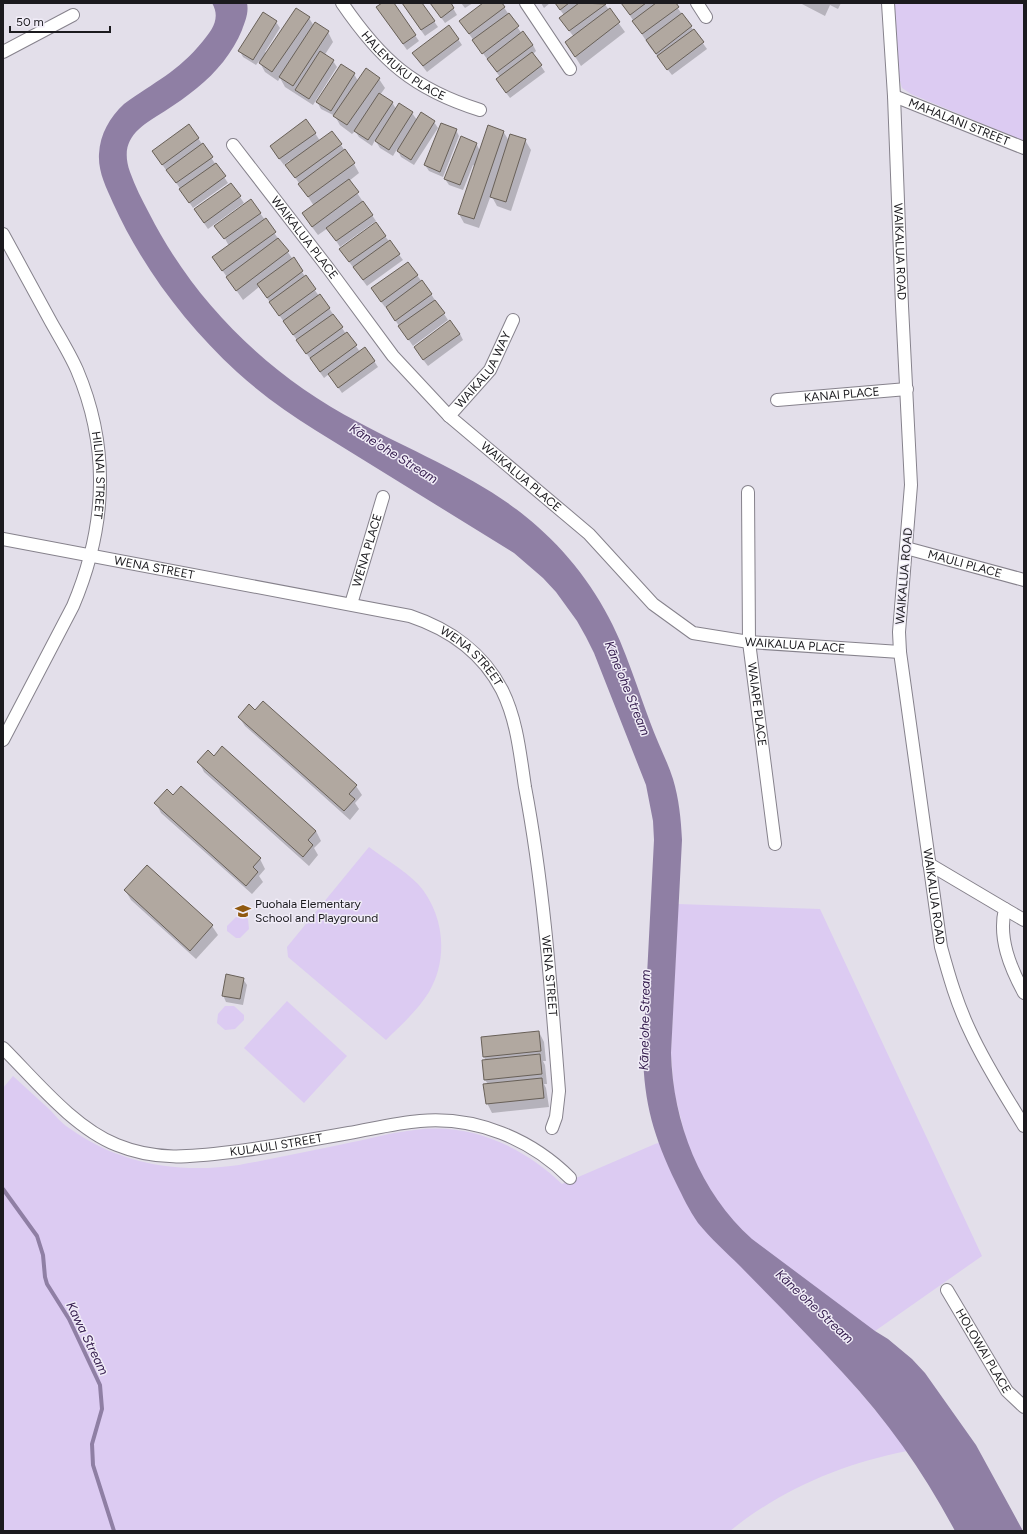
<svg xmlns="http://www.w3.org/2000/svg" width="1027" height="1534" viewBox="0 0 1027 1534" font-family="Figtree,sans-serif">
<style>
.green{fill:#dccbf2}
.water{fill:#8f7fa4}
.shadow{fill:#0003}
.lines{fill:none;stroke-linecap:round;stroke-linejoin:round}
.stream{stroke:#8f7fa4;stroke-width:4}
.building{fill:#b1a8a0;stroke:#686058}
.minor-casing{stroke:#86828c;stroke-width:14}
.minor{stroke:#fff;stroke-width:12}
.labels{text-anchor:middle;stroke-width:3;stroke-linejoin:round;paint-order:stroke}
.street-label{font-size:12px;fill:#1b1a1e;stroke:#f0ecf7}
.poi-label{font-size:12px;fill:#1b1a1e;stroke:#f0ecf7;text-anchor:start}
.water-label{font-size:13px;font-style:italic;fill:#382051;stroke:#f0ecf7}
</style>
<rect width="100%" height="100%" fill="#e3dfea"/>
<g class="green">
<path d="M894,3h130v138l-113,-47 -9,-6 -3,-10z"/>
<path d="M369,847c16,12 35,23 49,37 26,29 31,74 11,108 -11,18 -28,33 -43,48l-98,-83 -1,-10z"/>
<path d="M678,904l142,5 162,347 -107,75 -32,41 45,53 19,26c-65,13 -125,38 -177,80h-727v-443l10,-12c12,11 24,22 36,33 6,6 12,14 20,19 50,36 109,46 170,37 38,-7 76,-15 114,-23 20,-4 41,-10 62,-12 55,-8 109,17 147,54l93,-40 30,-9 -11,-43 -3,-39z"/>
<path d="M244,916l4,3 1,10 -9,9h-4l-9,-7v-5l9,-9z"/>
<path d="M287,1001l60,55 -43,47 -60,-55z"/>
<path d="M225,1006h9l10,9v5l-9,9 -10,1 -8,-7 1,-9z"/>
</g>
<path class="water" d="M212,3h35c2,10 -2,18 -5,27 -9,22 -26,43 -45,58 -10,8 -21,16 -32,23 -24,15 -47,27 -35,61 5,14 12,28 19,41 45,89 120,163 209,209 61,33 128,58 180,105 35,31 64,71 82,114 8,19 15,39 22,59 5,14 10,28 16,42 5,12 11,24 15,37 6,20 8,40 9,61l-11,213c2,70 29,139 81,186l123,92 13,8 24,20 13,14 51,72 47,86h-68c-31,-58 -67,-110 -112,-158 -33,-36 -68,-71 -103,-107 -14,-14 -29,-27 -42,-43 -9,-13 -15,-26 -22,-40 -22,-46 -32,-79 -33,-130l11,-213 -1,-19 -7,-36 -52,-132 -8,-16 -9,-16 -21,-29 -13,-14 -29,-25 -199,-123c-27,-17 -54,-36 -78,-58 -51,-47 -95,-105 -124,-169 -7,-16 -15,-31 -14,-49 1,-20 11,-37 25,-50 30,-22 54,-32 79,-63 9,-11 18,-23 9,-38z"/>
<g class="shadow">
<path d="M383,3h9l27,38 -12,9 -26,-37z"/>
<path d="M402,3h19l17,24 -13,9z"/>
<path d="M431,3h19l7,12 -12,8z"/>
<path d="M461,3h12l-8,5z"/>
<path d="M484,3h17l21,31 11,11 3,6 -3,3 12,18 -35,26 -9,-12 -1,-9 -36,-50z"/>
<path d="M541,3h9l-6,5z"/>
<path d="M555,3h49l21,29 -44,34 -15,-24 8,-5 -10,-13v-9z"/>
<path d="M622,3h52l33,46 -35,26 -22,-28z"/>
<path d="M800,3h41l-3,6 -8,-4 -5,11z"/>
<path d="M309,18l5,8 14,6 5,10 -9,14 9,5 4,6 -24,38 -28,-18 -5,-9 -2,3 -13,-9 -6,-11 -3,4 -13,-8 -3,-6 36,-29 4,6 -15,24 1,1z"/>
<path d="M458,39l4,6 -35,27 -10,-13z"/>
<path d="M354,74l4,7 21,-2 6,9 -5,7 12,7 4,7 16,4 5,7 4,-6 13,8 4,6 -24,37 -13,-8 -4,-8 -4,7 -13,-8 -5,-8 -3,6 -13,-9 -4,-6 -3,3 -12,-9 -5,-9 -14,-7 -4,-7z"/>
<path d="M456,130l3,6 -16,41 -14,-6 -4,-6z"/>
<path d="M503,131l6,10 16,-1 6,10 -20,61 -14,-5 -6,-11 -12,33 -15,-5 -5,-9 16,-48 -2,-1 -10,25 -14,-5 -4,-6 31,-36 4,8z"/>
<path d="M315,133l5,8 21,4 13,19 5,9 -10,8 27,40 -36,26 -12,-19 -10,7 -9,-12 5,-17 -27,-41 4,-3 -1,-2 -6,5 -10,-13z"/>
<path d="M198,138l30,45 -35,25 -26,-39 -1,1 -9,-13z"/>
<path d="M231,184l13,19 -36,26 -13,-19z"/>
<path d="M260,213l59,83 10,12 17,26 1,-1 13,19 14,9 4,6 -36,26 -13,-19 -5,4 -65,-91 -16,13 -30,-43 16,-11 -6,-11z"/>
<path d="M385,236l18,24 -36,26 -23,-31z"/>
<path d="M408,263l23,31 17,26 -35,26 -27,-39h-1l-9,-12z"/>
<path d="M460,334l3,6 -35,26 -10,-13z"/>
<path d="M239,717l117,69 6,9 -7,8 4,6 -9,11 -105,-94z"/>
<path d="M214,757l102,74 5,10 -7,7 4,7 -9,11 -105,-94 -5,-10z"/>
<path d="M156,803l104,56 5,10 -6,7 4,6 -11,12 -91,-81z"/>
<path d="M147,866l65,60 6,9 -22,24 -65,-59 -6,-10z"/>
<path d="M243,979l4,6 -4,20 -17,-3 -3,-7z"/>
<path d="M539,1032l5,10 2,19h-3l2,4 2,19h-3l2,4 3,19 -57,6 -5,-10 1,-19 -3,-4 1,-19 -2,-4 -2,-19z"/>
</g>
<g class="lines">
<path class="stream" d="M3,1189l34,47 6,19 2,22 2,7 22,35 31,66 2,24 -10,35 1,21 21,66"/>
</g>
<g class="building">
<path d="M382,3h12l22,32 -13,9 -27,-37z"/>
<path d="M402,3h20l13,18 -14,9z"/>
<path d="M430,3h21l3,5 -13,10z"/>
<path d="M483,3h19l3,4 -36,27 -10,-13z"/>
<path d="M555,3h14l-9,7z"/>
<path d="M579,3l27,1 -37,27 -10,-13z"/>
<path d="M621,3h25l-16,12z"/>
<path d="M656,3h20l3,4 -37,27 -10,-13z"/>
<path d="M296,8l14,9 -38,55 -13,-9z"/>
<path d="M610,8l10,14 -45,35 -10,-15z"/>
<path d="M263,12l14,9 -24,39 -15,-9z"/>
<path d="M509,13l10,13 -37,28 -10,-14z"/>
<path d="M682,13l10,13 -36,28 -10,-14z"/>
<path d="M315,22l14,9 -36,55 -14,-9z"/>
<path d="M449,25l10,14 -36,27 -11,-13z"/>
<path d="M694,29l10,13 -37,28 -10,-14z"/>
<path d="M523,31l10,14 -36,27 -10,-13z"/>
<path d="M320,51l14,9 -25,39 -14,-9z"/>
<path d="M532,52l10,13 -36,28 -10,-14z"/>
<path d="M341,64l14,9 -24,38 -15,-9z"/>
<path d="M366,68l14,10 -33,47 -14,-9z"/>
<path d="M379,93l14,9 -25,38 -14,-9z"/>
<path d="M399,103l14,9 -24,38 -14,-9z"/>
<path d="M421,112l14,9 -24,39 -14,-9z"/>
<path d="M306,119l10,14 -37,26 -9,-13z"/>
<path d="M441,123l16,6 -17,43 -16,-7z"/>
<path d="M189,124l10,14 -37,27 -10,-14z"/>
<path d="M488,125l16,6 -30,88 -16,-5z"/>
<path d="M332,131l10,13 -47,34 -10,-13z"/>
<path d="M510,134l16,5 -20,63 -16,-5z"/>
<path d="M461,136l16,7 -17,42 -16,-6z"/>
<path d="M203,143l10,14 -37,26 -10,-13z"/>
<path d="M345,149l10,14 -47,34 -10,-13z"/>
<path d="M216,163l10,13 -37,27 -10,-14z"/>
<path d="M349,179l10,13 -47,35 -10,-14z"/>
<path d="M231,183l10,13 -37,27 -10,-14z"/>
<path d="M251,199l10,14 -37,26 -10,-13z"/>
<path d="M363,201l10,14 -37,26 -10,-13z"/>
<path d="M266,218l10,14 -54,39 -10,-14z"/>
<path d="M376,222l10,14 -37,26 -10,-13z"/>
<path d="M278,238l11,13 -53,40 -10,-14z"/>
<path d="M390,240l10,14 -37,26 -10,-13z"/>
<path d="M294,257l9,14 -36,27 -10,-14z"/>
<path d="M408,262l10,13 -37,27 -10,-14z"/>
<path d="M306,275l10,14 -37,27 -10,-14z"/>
<path d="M422,280l10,14 -37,27 -9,-14z"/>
<path d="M320,294l10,14 -37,27 -10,-14z"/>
<path d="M435,300l10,13 -37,27 -10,-14z"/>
<path d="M333,314l10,13 -37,27 -10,-14z"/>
<path d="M450,320l10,14 -37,26 -9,-13z"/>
<path d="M347,332l10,13 -37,27 -10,-14z"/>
<path d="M365,347l10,14 -37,27 -10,-14z"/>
<path d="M263,701l94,84 -8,9 6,5 -11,12 -106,-94 11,-13 6,6z"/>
<path d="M222,746l94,85 -8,9 5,5 -10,12 -106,-95 11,-12 6,6z"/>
<path d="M181,786l80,72 -8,9 5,5 -12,14 -92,-83 13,-14 6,6z"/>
<path d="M147,865l66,60 -23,26 -66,-61z"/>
<path d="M226,974l18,4 -4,21 -18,-3z"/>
<path d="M539,1031l2,20 -58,6 -2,-20z"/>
<path d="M540,1054l2,20 -58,6 -2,-20z"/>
<path d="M542,1078l2,20 -58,6 -3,-20z"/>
</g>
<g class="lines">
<defs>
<g id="minor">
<path id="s1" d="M342,3c39,57 71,86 138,107"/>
<path d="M526,3l44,66"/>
<path d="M697,3l9,14"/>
<path id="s2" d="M888,3l6,93 8,210 9,179 -12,147 1,20 41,295c8,29 16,57 29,84 15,33 35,64 54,95"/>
<path d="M3,52l70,-37"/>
<path id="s3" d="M894,96l130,52"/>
<path id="s4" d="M233,145l95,123 65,88 56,60 140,118 64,70 40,29 56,9 151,10"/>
<path id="s5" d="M3,234c16,29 32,59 48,88 9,16 19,32 26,48 34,80 29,158 -4,236l-70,134"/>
<path id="s6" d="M777,400l130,-11"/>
<path id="s7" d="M449,416l41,-46 23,-50"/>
<path id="s8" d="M748,492l1,150 26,202"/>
<path id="s9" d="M3,539l407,77c39,13 73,37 92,74 15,30 18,64 23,97 19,100 26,202 34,304l-3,26 -4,11"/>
<path id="s10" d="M906,548l118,32"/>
<path id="s11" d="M351,604l32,-107"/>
<path d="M929,864l76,45c-7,29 5,58 19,84"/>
<path d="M1005,909l19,11"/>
<path id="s12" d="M3,1048c33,33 71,80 114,97 39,16 73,12 114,7 40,-5 79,-12 118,-19 23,-4 47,-10 71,-12 56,-5 111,18 150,57"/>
<path id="s13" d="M947,1290l60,101 17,16"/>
</g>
</defs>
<use href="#minor" class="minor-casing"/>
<use href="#minor" class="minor"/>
</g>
<defs>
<symbol id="school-bare" viewBox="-9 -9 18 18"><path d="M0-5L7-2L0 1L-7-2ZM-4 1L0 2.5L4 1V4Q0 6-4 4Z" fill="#90590f" stroke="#f0ecf7" stroke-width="2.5" paint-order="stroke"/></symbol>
</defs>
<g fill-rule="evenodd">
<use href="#school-bare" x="232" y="900" width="22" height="22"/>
</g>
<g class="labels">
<g class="street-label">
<text dy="4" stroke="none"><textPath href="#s1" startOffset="89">HALEMUKU PLACE</textPath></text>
<text dy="4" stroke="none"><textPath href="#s3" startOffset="70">MAHALANI STREET</textPath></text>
<text dy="4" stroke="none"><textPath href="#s4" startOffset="117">WAIKALUA PLACE</textPath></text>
<text dy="4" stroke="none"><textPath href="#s2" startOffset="249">WAIKALUA ROAD</textPath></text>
<text dy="4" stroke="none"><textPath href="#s7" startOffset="58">WAIKALUA WAY</textPath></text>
<text dy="4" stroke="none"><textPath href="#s6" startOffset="65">KANAI PLACE</textPath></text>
<text dy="4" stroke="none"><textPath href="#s5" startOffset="263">HILINAI STREET</textPath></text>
<text dy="4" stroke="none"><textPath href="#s4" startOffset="441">WAIKALUA PLACE</textPath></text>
<text dy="4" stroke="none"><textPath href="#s11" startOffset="56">WENA PLACE</textPath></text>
<text dy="4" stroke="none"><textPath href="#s10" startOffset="61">MAULI PLACE</textPath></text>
<text dy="4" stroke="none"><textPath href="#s9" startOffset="154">WENA STREET</textPath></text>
<text transform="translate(904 576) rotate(-85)" y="4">WAIKALUA ROAD</text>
<text dy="4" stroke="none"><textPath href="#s4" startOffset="777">WAIKALUA PLACE</textPath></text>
<text dy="4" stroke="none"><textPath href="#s9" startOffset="489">WENA STREET</textPath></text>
<text dy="4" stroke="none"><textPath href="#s8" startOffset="213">WAIAPE PLACE</textPath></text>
<text dy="4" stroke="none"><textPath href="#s2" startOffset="897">WAIKALUA ROAD</textPath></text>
<text dy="4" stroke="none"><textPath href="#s9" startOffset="826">WENA STREET</textPath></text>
<text dy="4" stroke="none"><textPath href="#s12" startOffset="312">KULAULI STREET</textPath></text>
<text dy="4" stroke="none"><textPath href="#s13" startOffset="71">HOLOWAI PLACE</textPath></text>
</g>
<g class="poi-label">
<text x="255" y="908">Puohala Elementary<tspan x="255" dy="14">School and Playground</tspan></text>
</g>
<g class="water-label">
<text transform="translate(394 453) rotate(32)" y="5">Kāne'ohe Stream</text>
<text transform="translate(628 688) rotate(68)" y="5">Kāne'ohe Stream</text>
<text transform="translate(644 1020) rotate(-89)" y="5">Kāne'ohe Stream</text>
<text transform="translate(815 1306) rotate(43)" y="5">Kāne'ohe Stream</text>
<text transform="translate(88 1338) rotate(64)" y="5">Kawa Stream</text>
</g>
</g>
<rect width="1027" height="1534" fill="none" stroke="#1b1a1e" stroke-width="8"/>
<path d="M10 26v6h100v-6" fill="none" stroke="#1b1a1e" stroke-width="2"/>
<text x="16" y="26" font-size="12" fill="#1b1a1e" stroke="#f0ecf7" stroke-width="3" paint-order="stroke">50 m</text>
</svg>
